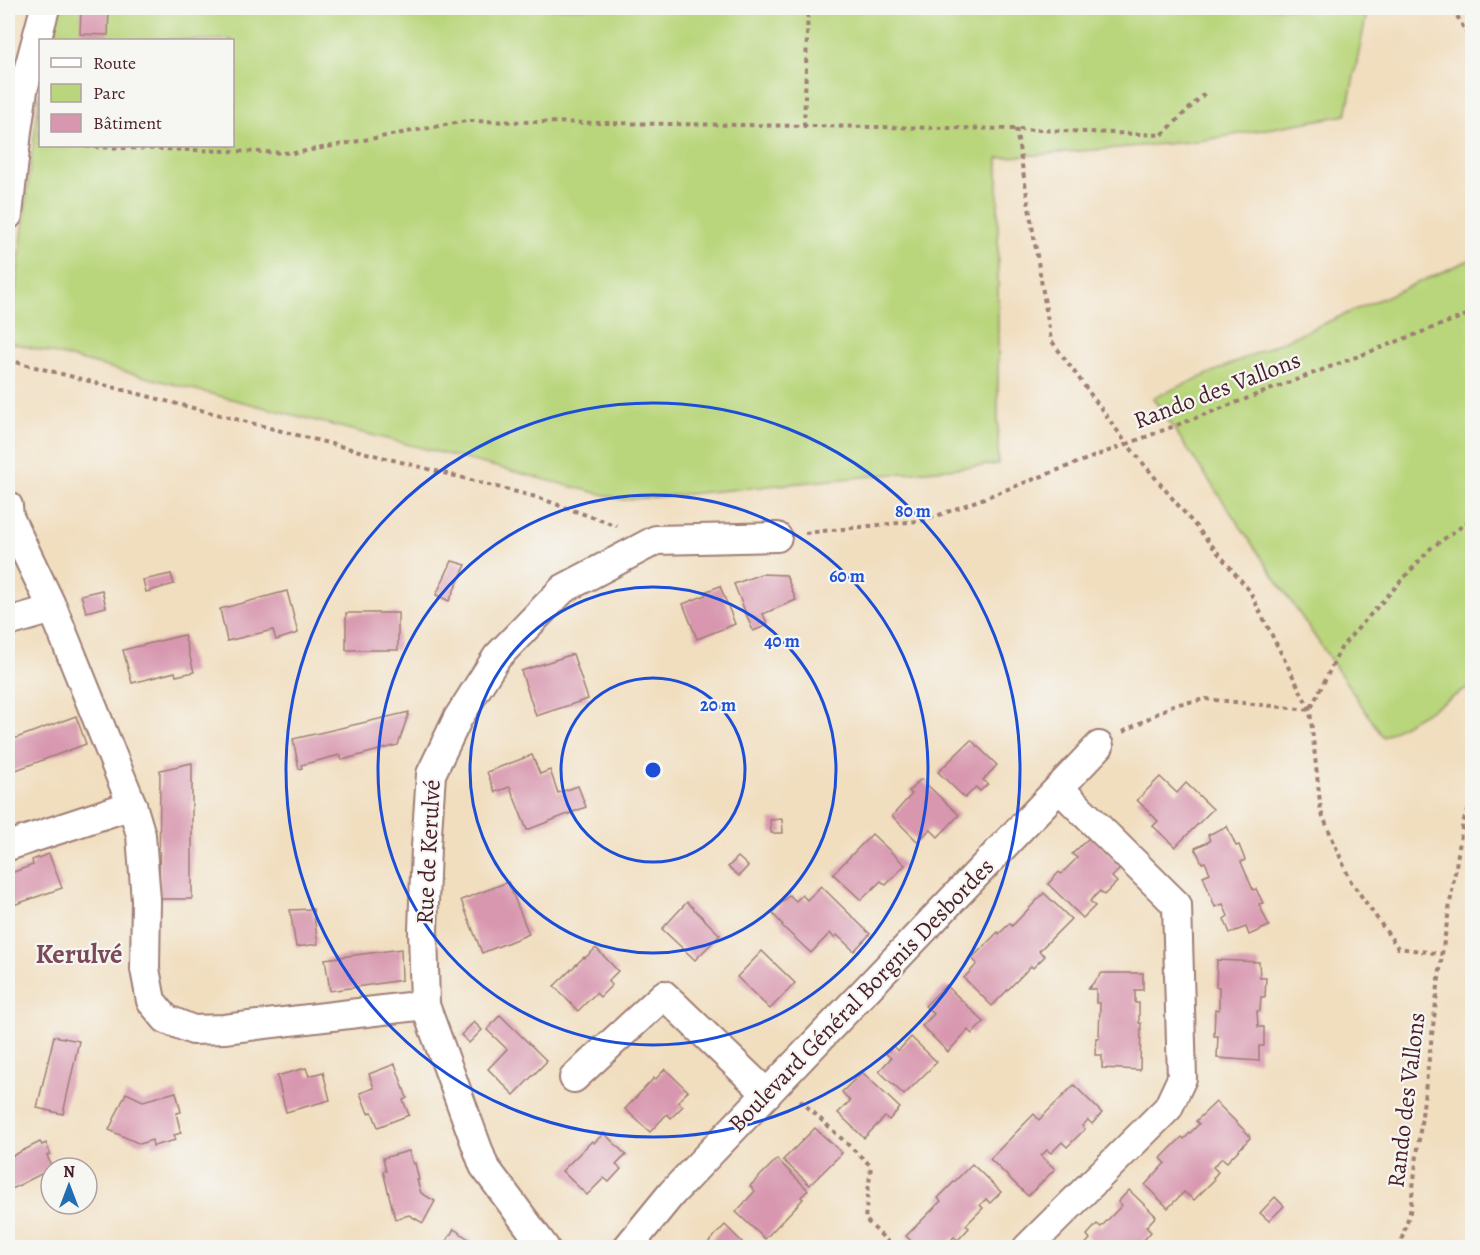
<svg xmlns="http://www.w3.org/2000/svg" width="1480" height="1255" viewBox="0 0 1480 1255" font-family="Alegreya,serif">
<style>
.green{fill:#b9d67c;stroke:#827a54;stroke-width:1.5}
.building{fill:#d897af}
.lines{fill:none;stroke-linecap:round;stroke-linejoin:round}
.minor-casing{stroke:#9e7e75;stroke-width:32}
.path{stroke:#9e7e75;stroke-width:4;stroke-dasharray:4.5 4.5;stroke-linecap:butt}
.minor{stroke:#fff;stroke-width:28}
.ring{fill:none;stroke:#1d4ed8;stroke-width:3}
.labels{text-anchor:middle;stroke-width:4.5;stroke-linejoin:round;paint-order:stroke}
.street-label{font-size:24px;fill:#4a1f2b;stroke:#f6f6f2}
.quarter-label{font-size:27px;font-weight:bold;fill:#7c4959;stroke:#f6f6f2}
.centre{fill:#1d4ed8;stroke:#f6f6f2;stroke-width:3}
.ring-label{font-size:18px;text-anchor:middle;font-weight:bold;fill:#1d4ed8;stroke:#f6f6f2;stroke-width:4.5;stroke-linejoin:round;paint-order:stroke}
</style>
<rect width="100%" height="100%" fill="#f6f6f2"/>
<filter id="ink" filterUnits="userSpaceOnUse"><feTurbulence type="fractalNoise" baseFrequency=".0167" numOctaves="2"/><feDisplacementMap in="SourceGraphic" scale="12" xChannelSelector="R" yChannelSelector="G"/><feConvolveMatrix kernelMatrix="1 2 1 2 8 2 1 2 1" color-interpolation-filters="sRGB"/></filter>
<filter id="wash" filterUnits="userSpaceOnUse"><feTurbulence type="fractalNoise" baseFrequency=".008" numOctaves="4" result="noise"/><feDisplacementMap in="SourceGraphic" scale="24" xChannelSelector="R" yChannelSelector="G"/><feGaussianBlur stdDeviation="1.35" result="paint"/><feColorMatrix in="noise" values="0 0 0 0 0 0 0 0 0 0 0 0 0 0 0 0 0 1.4 0 .05"/><feComposite in="paint" operator="in"/></filter>
<g filter="url(#wash)">
<rect width="100%" height="100%" fill="#f1debf"/>
<g class="green">
<path d="M59,8h1309l-22,107 -147,26 -201,17v306l-374,36 -615,-158 31,-254v58h192v-106h-184z"/>
<path d="M1472,259v427l-89,51 -230,-339z"/>
</g>
<g id="blocks">
<g class="building">
<path d="M81,8h28l-1,27 -28,-1z"/>
<path d="M452,561l14,4 -17,36 -13,-6z"/>
<path d="M171,574l3,10 -28,8 -3,-12z"/>
<path d="M761,574l25,1 10,25 -33,14 5,11 -15,6 -19,-47z"/>
<path d="M720,586l15,38 -38,15 -14,-35 23,-9 -2,-3z"/>
<path d="M102,590l4,17 -20,5 -5,-17z"/>
<path d="M287,591l11,42 -22,7 -3,-10 -46,11 -7,-32z"/>
<rect x="346" y="613" width="52" height="37"/>
<path d="M184,635l10,37 -18,4 -1,-4 -43,11 -9,-33z"/>
<path d="M573,654l15,45 -52,17 -15,-45z"/>
<path d="M409,712l-11,33 -56,15 -2,-5 -39,10 1,3 -3,1 -6,-30z"/>
<path d="M76,716l10,28 -78,29v-32z"/>
<path d="M971,740l26,25 -14,15 5,4 -8,7 -4,-4 -11,11 -27,-26z"/>
<path d="M532,755l8,19 10,-4 8,23 20,-7 8,21 -59,23 -17,-43 -15,5 -8,-20z"/>
<path d="M192,763v136h-33l1,-129z"/>
<path d="M1160,777l17,16 9,-10 27,26 -38,38 -22,-21 5,-5 -21,-21z"/>
<path d="M921,779l38,36 -21,22 -8,-8 -12,13 -26,-26 20,-22 -3,-3z"/>
<path d="M782,819l1,14h-12l-1,-13z"/>
<path d="M1227,826l9,20 3,-1 6,15 -4,2 12,28 3,-1 7,14 -4,1 10,22 -20,9 -3,-8 -16,6 -6,-14 4,-3 -5,-12 -8,3 -12,-31 7,-3 -5,-11 -3,1 -7,-15 15,-7 -2,-6z"/>
<path d="M872,834l33,31 -19,20 -5,-4 -20,19 -28,-26z"/>
<path d="M1091,836l31,31 -10,10 5,5 -13,13 -4,-4 -10,10 5,5 -12,12 -35,-34 11,-12 2,2 16,-16 -5,-4z"/>
<path d="M49,854l13,34 -54,19v-33l25,-9 -1,-5z"/>
<path d="M738,857l10,9 -9,10 -11,-9z"/>
<path d="M508,882l21,52 -47,19 -21,-53z"/>
<path d="M821,886l49,48 -16,17 -17,-16 -3,3 -4,-5 -19,20 -29,-27 1,-1 -11,-12 17,-18 7,6 6,-6 5,5z"/>
<path d="M1044,893l27,26 -32,32 6,5 -12,12 -2,-2 -39,40 -28,-28 13,-14 -5,-6 26,-26 1,2 11,-11 2,3z"/>
<path d="M687,902l33,33 -25,25 -33,-31z"/>
<path d="M313,909l5,35 -22,3 -6,-37z"/>
<path d="M596,948l22,23 -10,10 4,4 -12,12 -4,-4 -18,18 -24,-25 30,-29 1,1z"/>
<path d="M401,949l1,31 -72,11 -5,-32z"/>
<path d="M762,951l33,32 -25,26 -33,-32z"/>
<path d="M1217,960l42,2 1,16h6l-1,19h-4l-1,14h-3l1,16h6v19h-5v15l-42,-3 1,-22h-4l1,-27 4,1v-23h-3z"/>
<path d="M1102,973h41v17h-8v13h4v20h2l-1,47 -38,-2v-13h-7l1,-17h3l1,-35h-4v-14h-8z"/>
<path d="M946,985l38,37 -12,12 -4,-4 -20,22 -26,-26 12,-12 -9,-8z"/>
<path d="M500,1015l47,46 -33,34 -26,-26 19,-20 -20,-19z"/>
<path d="M474,1022l8,8 -13,13 -8,-8z"/>
<path d="M54,1036l25,5 -16,73 -26,-6z"/>
<path d="M911,1037l26,25 -33,33 -25,-24 12,-13 -5,-4 7,-8 5,5z"/>
<path d="M395,1064l12,34 -4,2 6,15 -31,12 -6,-15 -4,1 -8,-20 14,-5 -5,-14z"/>
<path d="M306,1068l3,8 14,-4 7,28 -44,12 -9,-36z"/>
<path d="M665,1069l23,22 -10,11 5,4 -12,12 -4,-4 -17,18 -25,-23 29,-31 1,2z"/>
<path d="M862,1072l38,36 -11,12 -4,-3 -21,21 -26,-25 12,-12 -8,-9z"/>
<path d="M1074,1085l28,28 -10,11 -4,-4 -6,6 3,3 -18,18 -5,-5 -11,11 -4,-3 -6,6 14,13 -27,27 -38,-37 44,-45 5,6z"/>
<path d="M176,1092l5,20 -5,1 5,20 -7,2 2,5 -23,6 -1,-6 -12,4 -31,-14 17,-37 17,8z"/>
<path d="M1216,1102l33,33 1,3 -23,24 -5,-4 -9,9 5,5 -5,6 1,2 -20,20 -10,-8 -16,16 -23,-23 20,-22 -4,-5 21,-21 2,2 15,-15 -3,-3z"/>
<path d="M815,1128l27,25 -32,32 -27,-25z"/>
<path d="M604,1133l22,22 -10,10 5,4 -12,13 -5,-4 -17,17 -25,-24 30,-30 2,2z"/>
<path d="M40,1142l2,3 4,-2 4,11 -3,1 5,13 -1,1 -43,22v-33z"/>
<path d="M409,1151l4,13 2,-1 4,17h-2l4,13 14,8 -12,22 -14,-8 -14,4 -12,-48h3l-3,-13z"/>
<path d="M777,1159l31,31 -7,7 2,2 -38,40 -29,-27 19,-21 -5,-5z"/>
<path d="M972,1164l29,28 -11,11 -4,-4 -6,6 3,3 -17,17 3,3 -11,12 -4,-3 -6,6 2,3 -1,2h-31l-12,-12 35,-35 -3,-3z"/>
<path d="M1129,1190l27,26 -10,11 5,5 -14,16h-55l8,-9 -3,-4 10,-11 4,3 21,-22 -4,-3z"/>
<path d="M1275,1197l9,9 -15,15 -9,-8z"/>
<path d="M725,1225l23,23h-45z"/>
<path d="M454,1229l28,19h-40z"/>
</g>
</g>
</g>
<g filter="url(#ink)">
<use href="#blocks" fill-opacity="0" stroke="#9e7e75" stroke-width="1.5"/>
<g class="lines">
<defs>
<g id="minor">
<path d="M8,215l9,-84 6,-41 22,-82"/>
<path d="M8,506l1,11 44,92 79,196 9,30 5,65 -1,69 6,32 15,18 27,11 31,-1 201,-24"/>
<path d="M8,622l45,-13"/>
<path d="M8,846l124,-41"/>
<path d="M574,1078l90,-83 103,99"/>
<path d="M545,1248l-61,-82 -59,-161 -2,-75 3,-83 5,-73 27,-56 39,-61 66,-68 93,-49 121,-3"/>
<path d="M627,1248l45,-55 427,-447"/>
<path d="M1027,1248l141,-140 14,-30 -5,-173 -118,-117"/>
</g>
</defs>
<use href="#minor" class="minor-casing"/>
<g class="path">
<path d="M1453,8l19,36"/>
<path d="M804,126l4,-118"/>
<path d="M1016,129l35,211 76,104 345,-131"/>
<path d="M86,146l6,1 203,6 171,-32 550,8 146,6 43,-42"/>
<path d="M8,360l528,137 81,29"/>
<path d="M805,533l121,-13 201,-76 122,146 61,120 11,102 29,68 48,68 44,6"/>
<path d="M1123,732l50,-27 33,-6 104,11 32,-64 89,-98 41,-29"/>
<path d="M800,1100l71,66 -6,53 29,29"/>
<path d="M1399,1248l11,-36 32,-258 21,-132 9,-19"/>
</g>
<use href="#minor" class="minor"/>
</g>
</g>
<g class="ring">
<circle cx="653" cy="770" r="92"/>
<circle cx="653" cy="770" r="183"/>
<circle cx="653" cy="770" r="275"/>
<circle cx="653" cy="770" r="367"/>
</g>
<g class="labels">
<g class="street-label">
<text transform="translate(1217 390) rotate(-21)" y="8">Rando des Vallons</text>
<text transform="translate(428 852) rotate(-87)" y="8">Rue de Kerulvé</text>
<text transform="translate(861 995) rotate(-46)" y="8">Boulevard Général Borgnis Desbordes</text>
<text transform="translate(1406 1100) rotate(-83)" y="8">Rando des Vallons</text>
</g>
<g class="quarter-label">
<text x="79" y="963">Kerulvé</text>
</g>
</g>
<circle cx="653" cy="770" r="9" class="centre"/>
<g class="ring-label">
<text x="913" y="517">80 m</text>
<text x="847" y="582">60 m</text>
<text x="782" y="647">40 m</text>
<text x="718" y="711">20 m</text>
</g>
<rect width="1480" height="1255" fill="none" stroke="#f6f6f2" stroke-width="30"/>
<rect x="39" y="39" width="195" height="108" fill="#f6f6f2" stroke="#b1a0a2" stroke-width="1.5"/>
<rect x="51" y="58" width="30" height="9" fill="#ffffff" stroke="#b1a0a2" stroke-width="1.5"/>
<text x="93" y="69" font-size="18" fill="#4a1f2b">Route</text>
<rect x="51" y="84" width="30" height="18" fill="#b9d67c" stroke="#b1a0a2" stroke-width="1.5"/>
<text x="93" y="99" font-size="18" fill="#4a1f2b">Parc</text>
<rect x="51" y="114" width="30" height="18" fill="#d897af" stroke="#b1a0a2" stroke-width="1.5"/>
<text x="93" y="129" font-size="18" fill="#4a1f2b">Bâtiment</text>
<g transform="translate(69 1186)"><circle r="28" fill="#f6f6f2" stroke="#b1a0a2" stroke-width="1.5"/>
<path d="M0-4.5L10 22L0 15L-10 22Z" fill="#1f6fb2"/>
<text y="-9" font-size="16" font-weight="bold" text-anchor="middle" fill="#4a1f2b">N</text>
</g>
</svg>
